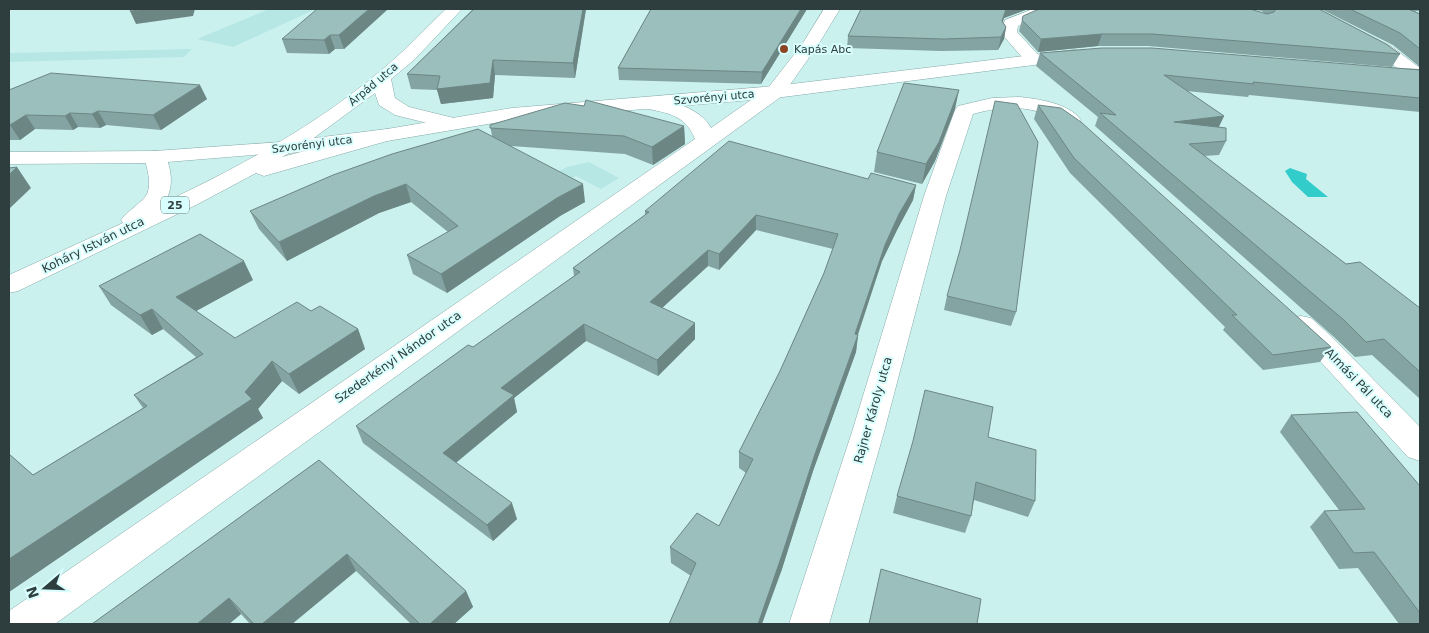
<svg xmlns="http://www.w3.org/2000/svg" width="1429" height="633" viewBox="0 0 1429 633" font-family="'DejaVu Sans',sans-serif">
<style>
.built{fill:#b6e7e5}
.water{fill:#32cdca}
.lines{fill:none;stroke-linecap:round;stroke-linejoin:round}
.minor-casing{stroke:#86aaa9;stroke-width:1}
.tertiary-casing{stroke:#86aaa9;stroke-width:1}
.secondary-casing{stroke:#86aaa9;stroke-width:1}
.primary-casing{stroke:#86aaa9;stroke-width:1}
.minor{fill:#fff;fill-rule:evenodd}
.tertiary{fill:#fff;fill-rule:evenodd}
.secondary{fill:#fff;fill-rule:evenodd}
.primary{fill:#fff;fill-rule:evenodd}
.wall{fill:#84a4a3}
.shaded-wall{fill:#6c8684}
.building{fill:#9abfbd;stroke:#6c8684}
.poi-dot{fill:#8c4423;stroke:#d8fefd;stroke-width:2}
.labels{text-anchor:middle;stroke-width:4;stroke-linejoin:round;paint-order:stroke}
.far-poi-label{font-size:11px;fill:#2e3d3d;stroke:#d8fefd;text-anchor:start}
.far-street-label{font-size:11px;fill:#2e3d3d;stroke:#d8fefd}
.shield{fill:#d8fefd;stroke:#617777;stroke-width:1}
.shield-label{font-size:11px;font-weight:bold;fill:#2e3d3d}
.street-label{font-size:12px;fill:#2e3d3d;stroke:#d8fefd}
</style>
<rect width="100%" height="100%" fill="#cbf1ef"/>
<g class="built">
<path d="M269,9h47l-83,38 -36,-8z"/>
<path d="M192,49l-8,8 -175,5v-9z"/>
<path d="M589,162l30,16 -18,11 -25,-13 -20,10 -13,-7 24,-12z"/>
</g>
<path class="water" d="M1290,168l17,6 -1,5 22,18h-20l-16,-15 -7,-11z"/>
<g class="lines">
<defs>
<g id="minor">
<path d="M824,9h16l-22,36 -36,51 -727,528h-46v-13l686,-472c-11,-27 -31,-26 -56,-32l-3,-4 3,-4c20,-5 63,9 72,29l57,-40 35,-45z"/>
<path d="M1033,9h21l-3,3 -33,14 -1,6 25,27 -3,4 -6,1 -6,-1 -26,-30 4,-13z"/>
<path d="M1299,9h19l74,38 28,21v13l-7,-1 -33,-25 -78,-43z"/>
<path d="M1020,97c18,2 49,6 61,23l-3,4c-15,4 -26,-8 -39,-12 -21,-7 -45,-4 -66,2l-27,82 -62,236 -55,192h-40l63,-192 72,-236 31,-86 3,-4 34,-8z"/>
<path d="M1301,316l10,2 22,20 87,89v34l-12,-4 -121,-132 4,-7z"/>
</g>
<path id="tertiary" d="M282,142l7,2 3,4 -3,4 -134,11 -146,1v-12l146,-1z"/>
<path id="secondary" d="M1075,50l6,1 3,4 -3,4 -306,39 -263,22 -125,21 -105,13 -7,-2 -3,-4 3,-4 7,-2 105,-13 125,-21 263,-22z"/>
<path id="primary" d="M446,9h16l-48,51 -23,19 4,19 14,9 49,12 3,4 -3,4 -7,2 -56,-14 -16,-10 -4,-12 -64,47 -29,17 105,-28 7,2 3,4 -3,4 -130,37 -8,-3 -60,32 -178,86 -9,2v-18l114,-52 -2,-3c6,-9 22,-18 26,-26 5,-11 0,-26 -3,-37l3,-5 8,-1 8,1c9,14 12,39 0,51 85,-40 170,-87 239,-151 15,-14 29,-29 44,-43z"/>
</defs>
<use href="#minor" class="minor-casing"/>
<use href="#tertiary" class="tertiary-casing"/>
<use href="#secondary" class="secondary-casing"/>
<use href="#primary" class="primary-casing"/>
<use href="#minor" class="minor"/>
<use href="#tertiary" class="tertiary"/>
<use href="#secondary" class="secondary"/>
<use href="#primary" class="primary"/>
</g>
<g class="wall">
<path d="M388,9l-44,40h-9l-6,5 -42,-1 -5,-14z"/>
<path d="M416,9h28l-1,1z"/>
<path d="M463,9h123l-11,69 -80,-3 -2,23 -52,6 -4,-14 -26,-1 -4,-15 65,-64h-9z"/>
<path d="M651,9h156l-46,75 -142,-4 -1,-12z"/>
<path d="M861,9h167l-24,9 -1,4 3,5 -2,12 -6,11 -57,1 -94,-3 1,-12z"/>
<path d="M1250,9h69l81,45 -8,13 -244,-21h-50l-60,6 -19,-21 4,-15 242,-2 -3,-3z"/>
<path d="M1321,9h99v2h-5l5,3v53l-27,-22z"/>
<path d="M1040,53l380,16v43l-171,-17 -1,2 -62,-6 38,25 -5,11 7,14 -7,14 -15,1 142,108 74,44v91l-48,-44 -17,2 -21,-20 -239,-211 3,-9 -62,-51z"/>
<path d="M9,90l198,9 -46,31 -55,-5 -6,3 -22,-1 -5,3 -38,-1 -15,11h-11z"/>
<path d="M1038,105l293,242 -11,15 -57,8 -40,-40 2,-3 -155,-154 -36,-54z"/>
<path d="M955,109l-20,52 -13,23 -48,-12 3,-20z"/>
<path d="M490,125l194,1 1,18 -32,21 -28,-11 -114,-8 74,56 -25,14 -113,77 -34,-19 -6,-19 41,-23 -37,-30 -32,11 -92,48 -28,-32 -9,-18 242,-75z"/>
<path d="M868,179l48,6 -3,15 -16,30 -15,31 -24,74 -2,17 -43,119 -32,101 -90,4 -20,-13 -1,-16 49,-21 27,-53 -7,-5v-16l41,-81 44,-98 9,-24 -77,-19 -37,40 -11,-4 -46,42 33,31 -37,37 -72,-35 -72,57 3,14 -61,51 61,56 -24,22 -130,-98 -7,-17 117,-79 101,-71 -1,-8 72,-53v-4z"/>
<path d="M253,280l-57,31 39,27 76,-27 47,18 7,20 -66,45 -17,-13 -24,28 5,9 -254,174v-138l24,21 110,-67 -9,-13 62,-38 -33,-28 -11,6 -41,-30 -12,-19z"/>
<path d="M947,296l69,16 -5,14 -67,-16z"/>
<path d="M1291,415l129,71v138h-21l-41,-56 -19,1 -29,-42 14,-16 15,-1 -59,-78z"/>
<path d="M988,437l47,64 -7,16 -54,-17 -3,16 -6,17 -72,-20 4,-17z"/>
<path d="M319,460l147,131 7,16 -19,17h-43l-55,-53 -64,53h-42l-9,-10 -12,10h-137z"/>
</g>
<g class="shaded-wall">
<path d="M152,9h43l-2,7 -57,8 -6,-13z"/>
<path d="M369,9h19l-44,40 -5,-14z"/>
<path d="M583,9h3l-11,69 -2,-15z"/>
<path d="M801,9h6l-46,75 1,-12z"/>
<path d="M1006,9h22l-24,9 -5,14 3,-11z"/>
<path d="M1006,27l-2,12 -6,11 3,-13z"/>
<path d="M1102,34l-4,12 -60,6 3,-13z"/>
<path d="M330,35l5,14 -6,5 -5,-14z"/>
<path d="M493,60l2,15 -2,23 -52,6 -4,-15z"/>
<path d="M200,85l7,14 -46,31 -8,-15z"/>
<path d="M959,90l-4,19 -20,52 -13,23 4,-20z"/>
<path d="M98,111l8,14 -6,3 -8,-14z"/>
<path d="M70,113l8,14 -5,3 -8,-14z"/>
<path d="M26,115l9,14 -15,11 -10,-15z"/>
<path d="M1224,116l-7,14 -43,-8z"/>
<path d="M684,126l1,18 -32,21 -1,-18z"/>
<path d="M17,167l14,21 -22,21v-34z"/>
<path d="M406,184l5,18 -32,11 -92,48 -8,-19 95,-46z"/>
<path d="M583,184l2,18 -25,14 -113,77 -6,-19 116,-76z"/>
<path d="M916,185l-3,15 -16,30 -15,31 -30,90 3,-17 30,-89 14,-31z"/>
<path d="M756,215v15l-37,40v-16z"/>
<path d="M708,250v16l-57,52 -1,-16z"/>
<path d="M244,261l9,19 -66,36 -11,-19z"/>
<path d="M152,309l11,20 -11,6 -12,-20z"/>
<path d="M695,323v16l-37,37 -1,-16z"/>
<path d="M584,324l2,17 -72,57 3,14 -69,57 -5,-16 58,-65z"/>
<path d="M358,329l7,20 -66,45 -10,-20z"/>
<path d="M858,335l-2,17 -43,119 -32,101 -19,52h-4l57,-170z"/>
<path d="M272,361l10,20 -24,28 5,9 -254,174v-33l236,-167z"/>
<path d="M512,503l5,16 -24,22 -6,-16z"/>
<path d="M347,554l9,17 -64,53h-30z"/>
<path d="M466,591l7,16 -19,17h-24z"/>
<path d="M229,598l12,16 -12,10h-32z"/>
</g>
<g class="building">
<path d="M131,9h21l-22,2z"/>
<path d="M317,9h52l-30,26h-9l-6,5 -42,-1z"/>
<path d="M474,9h109l-10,54 -80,-3 -3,23 -53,6 3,-13 -33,-2z"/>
<path d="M651,9h150l-39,63 -144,-4z"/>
<path d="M861,9h145l-4,12 4,6 -5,10 -57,2 -96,-3z"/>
<path d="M1039,9h211l17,5 7,-2 2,-3h43l67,35 14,10 -248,-20h-50l-61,5 -19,-19 1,-4z"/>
<path d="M1350,9h58l12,5v35l-20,-16z"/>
<path d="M1102,48h50l268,22v28l-167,-16 1,2 -90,-9 60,41 -50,6 52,6v13l-37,3 157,120 14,-2 60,46v64l-36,-33 -18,3 -21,-21 -245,-208 16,2 -76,-62z"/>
<path d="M51,73l149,12 -47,30 -55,-4 -6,3 -22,-1 -5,3 -39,-1 -16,10h-1v-35z"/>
<path d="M904,83l55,7 -20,52 -13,22 -49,-12z"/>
<path d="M586,100l98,26 -32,21 -28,-11 -134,-8v-3l75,-22 19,3z"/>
<path d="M995,101l22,3 21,38 -22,170 -69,-16 13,-46z"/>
<path d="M1038,105l23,3 20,14 250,225 -58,8 -41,-40h5l-163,-157z"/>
<path d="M478,129l105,55 -26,14 -116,76 -34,-19 51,-29 -52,-42 -32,12 -95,46 -29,-31 83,-36 59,-21z"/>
<path d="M729,141l139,38 3,-6 45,12 -17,29 -14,31 -30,89 3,1 -43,119 -33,101 -24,69h-89l27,-61 -26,-16 27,-34 22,13 34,-67 -14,-7 41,-81 44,-98 14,-39 -82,-19 -37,39 -11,-4 -58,52 45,21 -38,37 -73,-36 -83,64 13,7 -71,58 69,50 -25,22 -131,-99 112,-81 5,2 107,-75 -7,-4 76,-56 -4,-1z"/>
<path d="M17,167l-8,8v-7z"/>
<path d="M200,234l44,27 -68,36 59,41 62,-36 14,9 9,-5 38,23 -69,45 -17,-13 -27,31 7,7 -243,160v-105l24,21 114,-69 -13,-11 69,-41 -51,-45 -12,6 -41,-29z"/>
<path d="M925,390l68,17 -5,30 48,13 -1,51 -59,-19 -5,34 -74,-20 16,-55z"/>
<path d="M1357,412l63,74v127l-46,-61 -20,1 -30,-42 41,-2 -74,-94z"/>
<path d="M319,460l147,131 -36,33h-10l-73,-70 -85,70h-8l-25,-26 -32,26h-105z"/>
<path d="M881,569l100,30 -4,25h-108z"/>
</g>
<circle class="poi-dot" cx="784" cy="49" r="5"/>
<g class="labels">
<g class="far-poi-label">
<text x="794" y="53">Kapás Abc</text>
</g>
<g class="far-street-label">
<text transform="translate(373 84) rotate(-40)" y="4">Árpád utca</text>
<text transform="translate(714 97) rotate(-5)" y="4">Szvorényi utca</text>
<text transform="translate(312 144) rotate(-7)" y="4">Szvorényi utca</text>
</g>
<rect class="shield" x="161" y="196.5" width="28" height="17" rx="4"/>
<g class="shield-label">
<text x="175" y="209">25</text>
</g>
<g class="street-label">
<text transform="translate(93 245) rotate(-26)" y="4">Koháry István utca</text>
<text transform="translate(398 357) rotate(-35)" y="4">Szederkényi Nándor utca</text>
<text transform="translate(1359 383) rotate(46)" y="4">Almási Pál utca</text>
<text transform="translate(873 410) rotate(-74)" y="4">Rajner Károly utca</text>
</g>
</g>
<rect width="1429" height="633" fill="none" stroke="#2e3d3d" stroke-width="20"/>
<g transform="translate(45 588) rotate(251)" stroke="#d8fefd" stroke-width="4" paint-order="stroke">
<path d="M0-4L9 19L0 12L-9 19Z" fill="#2e3d3d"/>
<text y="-8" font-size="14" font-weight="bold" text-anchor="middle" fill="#2e3d3d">N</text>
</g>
</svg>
